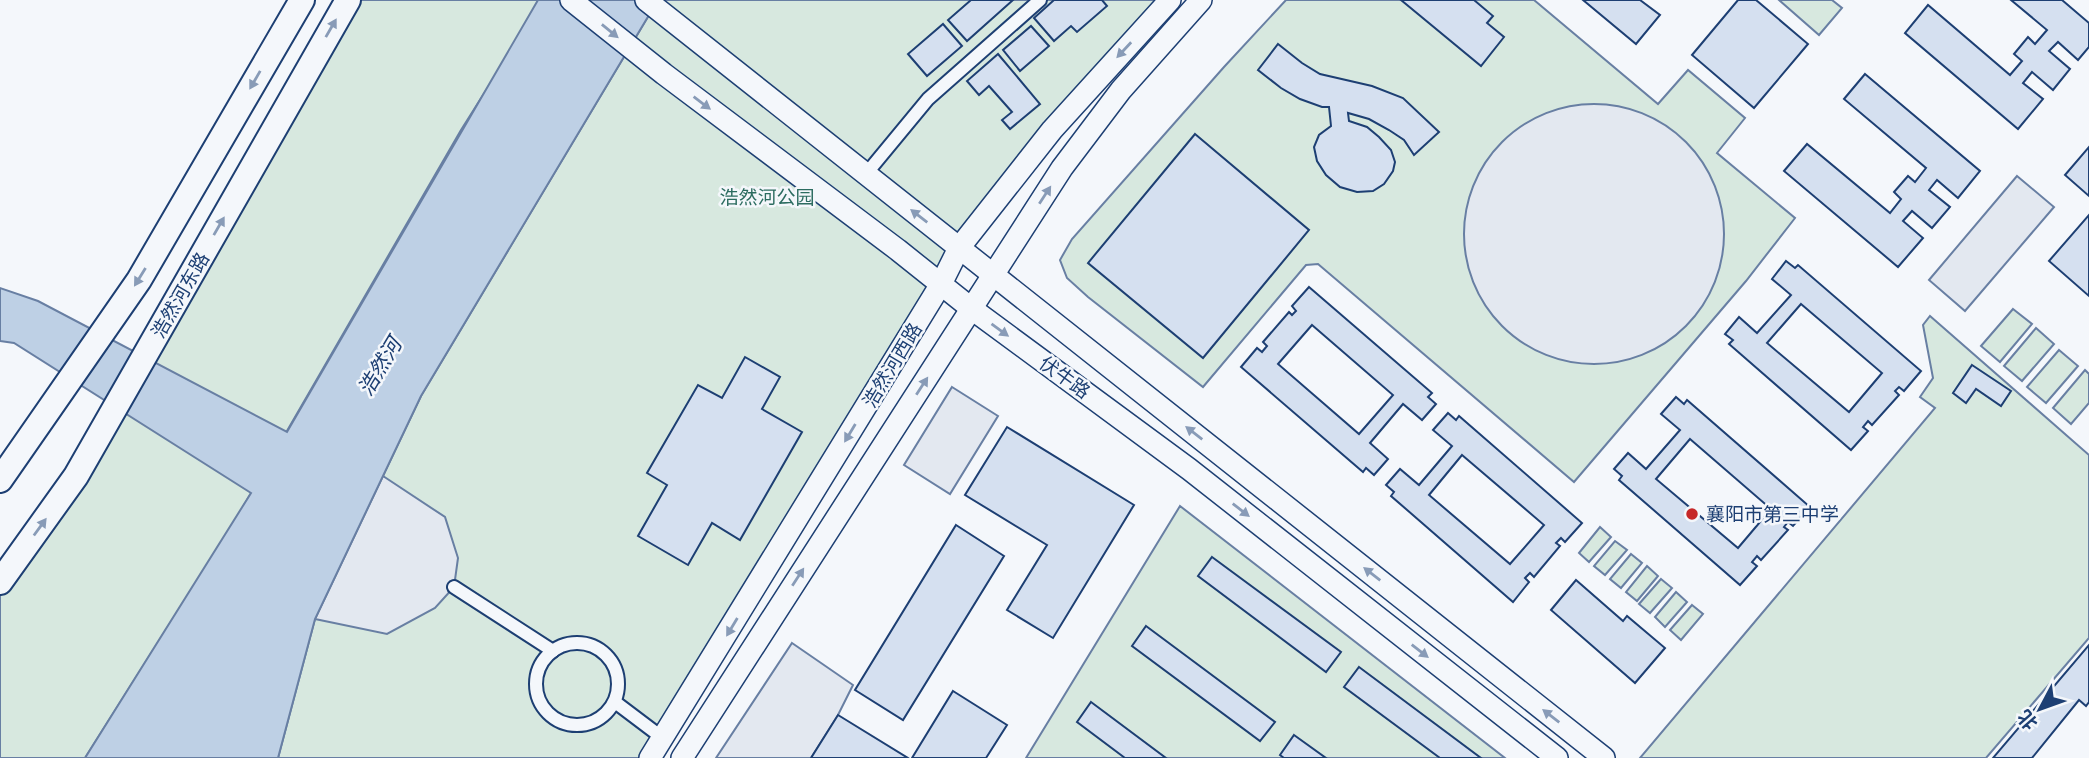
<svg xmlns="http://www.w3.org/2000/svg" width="2089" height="758" viewBox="0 0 2089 758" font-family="'Source Sans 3','Noto Sans SC',sans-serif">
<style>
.green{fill:#d7e8df;stroke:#687fa3;stroke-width:2}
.parking{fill:#e3e8f0;stroke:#687fa3;stroke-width:2}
.water{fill:#bed0e5;stroke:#687fa3;stroke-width:2}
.building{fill:#d5e0f0;stroke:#1d3f73;stroke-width:2;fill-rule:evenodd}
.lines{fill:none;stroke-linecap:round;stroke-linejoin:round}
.pedestrian-casing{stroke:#1d3f73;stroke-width:16}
.tertiary-casing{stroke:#1d3f73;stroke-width:24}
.secondary-casing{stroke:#1d3f73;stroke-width:28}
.pedestrian{stroke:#f4f7fb;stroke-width:12}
.tertiary{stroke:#f4f7fb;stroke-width:21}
.secondary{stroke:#f4f7fb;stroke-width:24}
.oneway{fill:#889bb7}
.poi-dot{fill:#c62828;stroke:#f4f7fb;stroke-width:2.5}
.labels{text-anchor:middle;stroke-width:5;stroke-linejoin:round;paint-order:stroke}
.park-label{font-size:19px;fill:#2c6c60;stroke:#f4f7fb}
.street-label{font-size:19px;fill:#1d3f73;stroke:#f4f7fb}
.poi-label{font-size:19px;fill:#1d3f73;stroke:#f4f7fb;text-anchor:start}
.water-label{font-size:21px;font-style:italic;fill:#1d3f73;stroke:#f4f7fb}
</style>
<rect width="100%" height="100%" fill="#f4f7fb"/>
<g class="green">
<path d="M345,0h198l-82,130 -225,389 -151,239h-85v-177z"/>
<path d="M658,0h512l-69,75 -160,209 -291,474h-372l37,-139 106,-223z"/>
<path d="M1286,0h248l124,104 30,-34 57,48 -28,35 78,65 -49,63 -172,201 -256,-218 -12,1 -103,122 -115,-90 -21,-19 -7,-18 12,-21 152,-172z"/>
<path d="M1779,0h53l10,8 -23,27z"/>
<path d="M2013,309l19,15 -32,38 -19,-16z"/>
<path d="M1930,316l159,139v183l-103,120h-346l295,-350 -15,-11 13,-19 -10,-53z"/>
<path d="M2036,328l18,16 -32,37 -18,-15z"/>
<path d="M2059,350l19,16 -32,37 -19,-16z"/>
<path d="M2085,370l4,4v29l-18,21 -18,-16z"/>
<path d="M1180,506l325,252h-479z"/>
<path d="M1600,527l11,10 -22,25 -10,-9z"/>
<path d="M1615,541l12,9 -22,25 -11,-9z"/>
<path d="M1631,554l11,9 -21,25 -11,-9z"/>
<path d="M1647,566l11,10 -21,25 -11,-9z"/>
<path d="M1661,579l11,9 -22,25 -11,-9z"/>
<path d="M1676,592l11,10 -22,25 -10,-10z"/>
<path d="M1692,605l11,9 -22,26 -11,-10z"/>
</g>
<g class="parking">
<circle cx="1594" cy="234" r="130"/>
<path d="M2017,176l37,31 -89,104 -36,-31z"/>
<path d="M952,387l46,29 -48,78 -46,-29z"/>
<path d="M383,476l62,41 13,41 -4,29 -19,21 -48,26 -72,-15z"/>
<path d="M792,643l61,42 -15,30 -27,43h-95z"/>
</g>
<path class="water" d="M538,0h120l-237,396 -106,223 -37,139h-193l166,-265 -237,-150 -14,-2v-53l38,13 249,131z"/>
<g class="building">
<path d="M971,0h42l-46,41 -19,-21z"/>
<path d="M1054,0h48l5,6 -30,26 -6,-6 -17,15 -20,-23z"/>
<path d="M1401,0h73l19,16 -6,7 17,14 -23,29z"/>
<path d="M1583,0h57l20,15 -24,29z"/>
<path d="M1738,0h18l52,44 -54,64 -62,-53z"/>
<path d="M2011,0h51l27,23v24l-11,13 -20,-18 -9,9 21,18 -17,21 -21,-18 -9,11 20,16 -25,30 -113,-96 23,-28 82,70 12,-14 -8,-7 14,-17 7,7 12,-14z"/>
<path d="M943,24l19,22 -35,30 -19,-22z"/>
<path d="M1031,26l18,20 -29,25 -17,-21z"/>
<path d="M1278,44l24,19 18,11 52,12 31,12 36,34 -25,23 -10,-15 -15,-10 -20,-11 -21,-6 1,8 18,6 12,10 12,13 4,12 -2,9 -9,13 -11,7 -16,1 -17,-5 -14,-12 -9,-14 -3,-14 5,-12 12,-9 -2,-19h-7l-22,-8 -19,-11 -23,-18z"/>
<path d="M998,54l42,50 -30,25 -8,-9 10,-8 -23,-26 -10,9 -12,-14z"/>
<path d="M1865,74l115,97 -22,27 -21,-18 -8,10 21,17 -18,21 -20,-17 -9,10 20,17 -25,29 -114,-96 23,-27 83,69 11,-14 -7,-7 14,-16 7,6 11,-14 -82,-69z"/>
<path d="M1195,134l114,96 -106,128 -115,-95z"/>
<path d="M2089,147v49l-24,-21z"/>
<path d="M2089,215v81l-40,-35z"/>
<path d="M1786,261l9,7 3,-3 123,106 -17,20 -5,-4 -4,4 4,4 -27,30 -4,-4 -5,6 5,4 -17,19 -122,-106 4,-4 -8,-6 14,-17 18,16 34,-38 -19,-16zM1801,304l81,69 -33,39 -82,-69z"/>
<path d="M1309,287l123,106 -4,4 8,7 -14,16 -19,-16 -33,39 18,16 -14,16 -8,-7 -3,4 -122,-105 16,-19 5,4 5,-6 -4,-4 26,-30 3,3 4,-4 -4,-5zM1312,325l81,70 -34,39 -81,-70z"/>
<path d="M745,357l35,20 -18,32 40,23 -62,108 -28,-17 -24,42 -50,-29 29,-51 -20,-12 51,-88 24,13z"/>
<path d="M1972,365l39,26 -10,15 -25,-17 -10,14 -13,-10z"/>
<path d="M1676,397l8,7 3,-4 123,107 -17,19 -5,-4 -4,5 4,3 -27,30 -4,-4 -5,6 5,4 -17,19 -121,-105 3,-4 -8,-7 14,-16 18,16 34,-39 -19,-16zM1690,439l81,70 -33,39 -82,-69z"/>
<path d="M1448,413l8,7 3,-4 123,107 -17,19 -4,-4 -5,5 4,3 -26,31 -4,-4 -5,5 4,4 -16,20 -122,-106 3,-4 -8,-7 14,-16 19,16 33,-39 -19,-16zM1462,455l82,70 -34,39 -81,-69z"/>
<path d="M1007,427l127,78 -81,133 -46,-28 40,-65 -82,-50z"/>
<path d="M956,525l48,31 -101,164 -48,-30z"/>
<path d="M1212,557l129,95 -15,20 -128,-96z"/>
<path d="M1576,580l47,41 4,-5 38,32 -30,35 -84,-73z"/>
<path d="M1146,626l129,96 -15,19 -128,-95z"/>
<path d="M2089,645v57l-3,4 -7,-6 -47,58h-39z"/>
<path d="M1359,667l122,91h-41l-96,-71z"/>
<path d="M953,691l54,34 -21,33h-74z"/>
<path d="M1091,702l75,56h-41l-48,-36z"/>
<path d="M838,715l70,43h-97z"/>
<path d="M1294,735l32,23h-42l-4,-3z"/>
</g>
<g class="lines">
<defs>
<g id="pedestrian">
<path d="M866,174l62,-75 112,-99"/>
<path d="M454,587l99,64"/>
<circle cx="577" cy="684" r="41"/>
<path d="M615,702l49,37"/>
</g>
<g id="tertiary">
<path d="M571,0l93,74 234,176 74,59 217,160 368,289"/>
<path d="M646,0l958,758"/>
<path d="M650,758l291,-474 18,-36 93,-118 118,-130"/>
<path d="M682,758l380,-590 59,-78 80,-90"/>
</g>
<g id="secondary">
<path d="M0,480l139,-200 163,-280"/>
<path d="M0,582l76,-106 272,-476"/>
</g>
</defs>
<use href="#pedestrian" class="pedestrian-casing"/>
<use href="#tertiary" class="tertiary-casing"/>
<use href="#secondary" class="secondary-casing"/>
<use href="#pedestrian" class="pedestrian"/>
<use href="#tertiary" class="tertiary"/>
<use href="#secondary" class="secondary"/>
</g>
<defs><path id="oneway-solid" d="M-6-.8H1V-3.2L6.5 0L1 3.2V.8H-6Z" transform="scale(1.75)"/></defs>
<g class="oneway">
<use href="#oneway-solid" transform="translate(331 28) rotate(-60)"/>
<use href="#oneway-solid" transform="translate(610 31) rotate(39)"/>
<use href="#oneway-solid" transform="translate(1124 50) rotate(133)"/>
<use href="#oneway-solid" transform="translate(255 80) rotate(120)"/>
<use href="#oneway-solid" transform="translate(702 103) rotate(37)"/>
<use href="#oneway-solid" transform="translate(1045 195) rotate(-57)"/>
<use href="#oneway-solid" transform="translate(919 216) rotate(-142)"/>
<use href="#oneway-solid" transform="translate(219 226) rotate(-60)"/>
<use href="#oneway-solid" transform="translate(140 277) rotate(122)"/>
<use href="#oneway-solid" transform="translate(1000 330) rotate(36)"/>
<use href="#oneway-solid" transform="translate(922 386) rotate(-57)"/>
<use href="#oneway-solid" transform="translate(850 433) rotate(121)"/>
<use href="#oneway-solid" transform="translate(1194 433) rotate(-142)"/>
<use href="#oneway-solid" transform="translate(1241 510) rotate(38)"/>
<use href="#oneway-solid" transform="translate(40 527) rotate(-54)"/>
<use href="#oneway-solid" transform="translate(1372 574) rotate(-142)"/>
<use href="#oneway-solid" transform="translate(798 577) rotate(-57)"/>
<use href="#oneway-solid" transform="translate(732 627) rotate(121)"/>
<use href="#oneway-solid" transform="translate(1420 651) rotate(38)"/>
<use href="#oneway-solid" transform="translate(1551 716) rotate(-142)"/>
</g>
<circle class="poi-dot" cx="1692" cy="514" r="7"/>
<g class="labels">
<g class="park-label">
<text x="767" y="204">浩然河公园</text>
</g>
<g class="street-label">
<text transform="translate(180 295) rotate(-60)" y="7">浩然河东路</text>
<text transform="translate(892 365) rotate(-59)" y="7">浩然河西路</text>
<text transform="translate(1065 377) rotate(36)" y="7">伏牛路</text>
</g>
<g class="poi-label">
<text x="1706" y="521">襄阳市第三中学</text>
</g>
<g class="water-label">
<text transform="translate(380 367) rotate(-59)" y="7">浩然河</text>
</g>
</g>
<g transform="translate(2040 709) rotate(229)" stroke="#f4f7fb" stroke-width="5" paint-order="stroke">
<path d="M0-5L12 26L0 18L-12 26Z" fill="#1d3f73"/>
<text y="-10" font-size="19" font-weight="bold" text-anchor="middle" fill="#1d3f73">北</text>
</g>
</svg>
